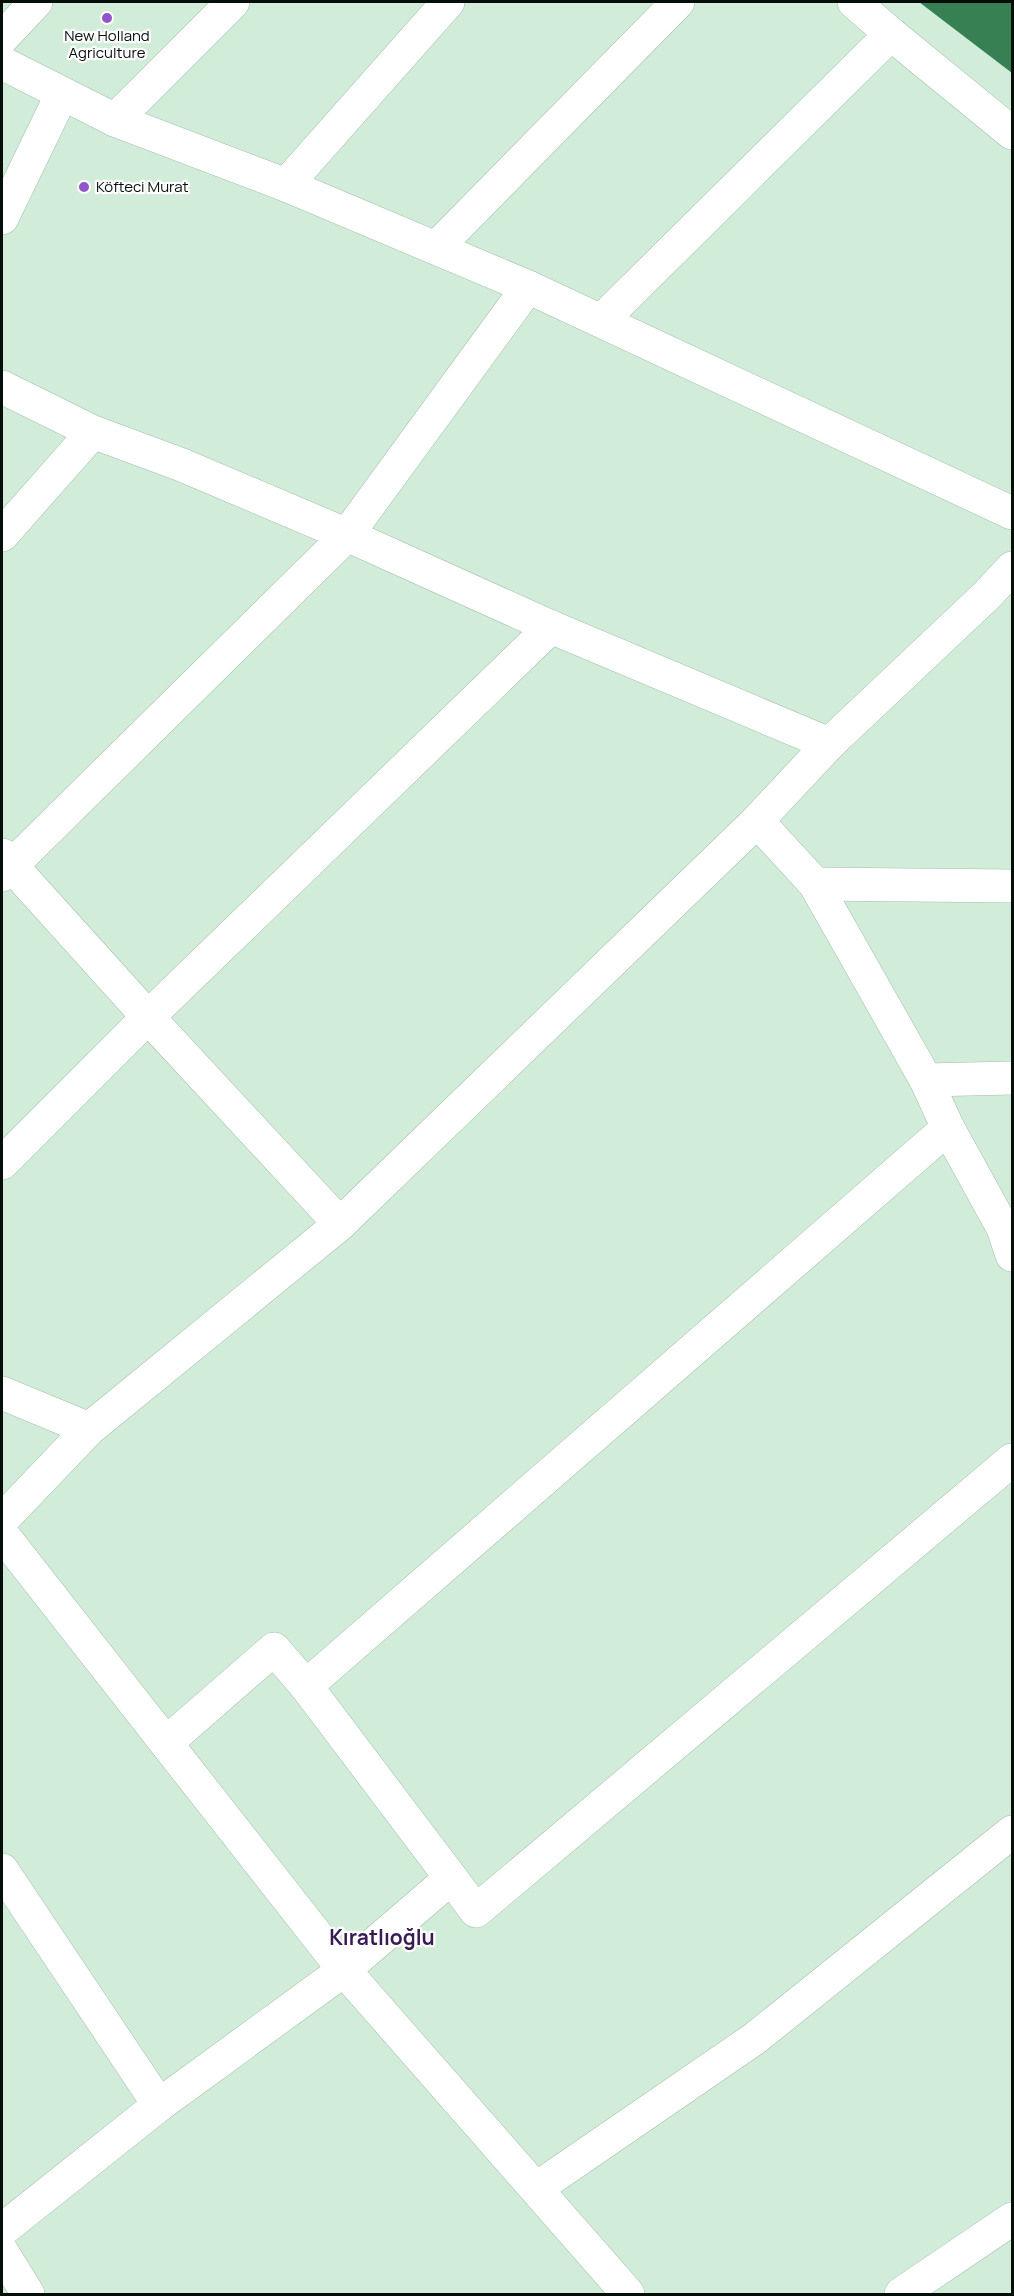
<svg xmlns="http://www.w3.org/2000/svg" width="1014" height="2296" viewBox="0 0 1014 2296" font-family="Manrope,sans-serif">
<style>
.building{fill:#378054}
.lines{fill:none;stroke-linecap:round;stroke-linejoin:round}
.minor-casing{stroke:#a3beab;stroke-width:34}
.tertiary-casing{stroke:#a3beab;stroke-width:34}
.minor{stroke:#fff;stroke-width:33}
.tertiary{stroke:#fff;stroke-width:33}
.poi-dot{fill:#9054cb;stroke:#fff;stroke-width:2}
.labels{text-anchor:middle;stroke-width:4.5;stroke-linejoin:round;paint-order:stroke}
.poi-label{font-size:15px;fill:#050e08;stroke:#fff}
.district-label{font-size:21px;font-weight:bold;fill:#381b54;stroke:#fff}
</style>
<rect width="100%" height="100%" fill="#d1edd9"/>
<path class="building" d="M919,2h93v71z"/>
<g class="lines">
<defs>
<g id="minor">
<path d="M2,38l34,-36"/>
<path d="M2,63l113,57 171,65 242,102 484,226"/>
<path d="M115,120l118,-118"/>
<path d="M286,185l162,-183"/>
<path d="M2,218l60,-124"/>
<path d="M437,247l241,-245"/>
<path d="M602,320l289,-286"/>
<path d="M2,387l91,45 89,33 165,70 204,92 278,117"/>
<path d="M2,535l91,-103"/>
<path d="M757,821l58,63 111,196 22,48 55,100 9,27"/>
<path d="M2,855l146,162 192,207"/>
<path d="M2,875l345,-340 181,-248"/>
<path d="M815,884l197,2"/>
<path d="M926,1080l86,-2"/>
<path d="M948,1128l-642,558 170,225 536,-451"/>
<path d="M2,1163l146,-146 403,-390"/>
<path d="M2,1393l87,36"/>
<path d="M2,1534l342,436 284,324"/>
<path d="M166,1743l108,-94 32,37"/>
<path d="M2,1870l157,235"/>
<path d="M537,2188l217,-149 258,-207"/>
<path d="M2,2230l157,-125 185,-135 107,-92"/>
<path d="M2,2252l26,42"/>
<path d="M901,2294l111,-75"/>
</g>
<g id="tertiary">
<path d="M854,2l37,32 121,99"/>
<path d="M2,1520l87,-91 251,-205 417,-403 72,-77 158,-149 25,-27"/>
</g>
</defs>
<use href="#minor" class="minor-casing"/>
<use href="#tertiary" class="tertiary-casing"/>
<use href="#minor" class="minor"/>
<use href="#tertiary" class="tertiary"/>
</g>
<g class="poi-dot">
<circle cx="107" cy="18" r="6"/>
<circle cx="84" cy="187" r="6"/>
</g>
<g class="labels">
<g class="poi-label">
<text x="107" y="41">New Holland<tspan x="107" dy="17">Agriculture</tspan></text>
<text x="96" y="192" text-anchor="start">Köfteci Murat</text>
</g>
<g class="district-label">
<text x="382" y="1945">Kıratlıoğlu</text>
</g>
</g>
<rect width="1014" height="2296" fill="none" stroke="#050e08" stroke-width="6"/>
</svg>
